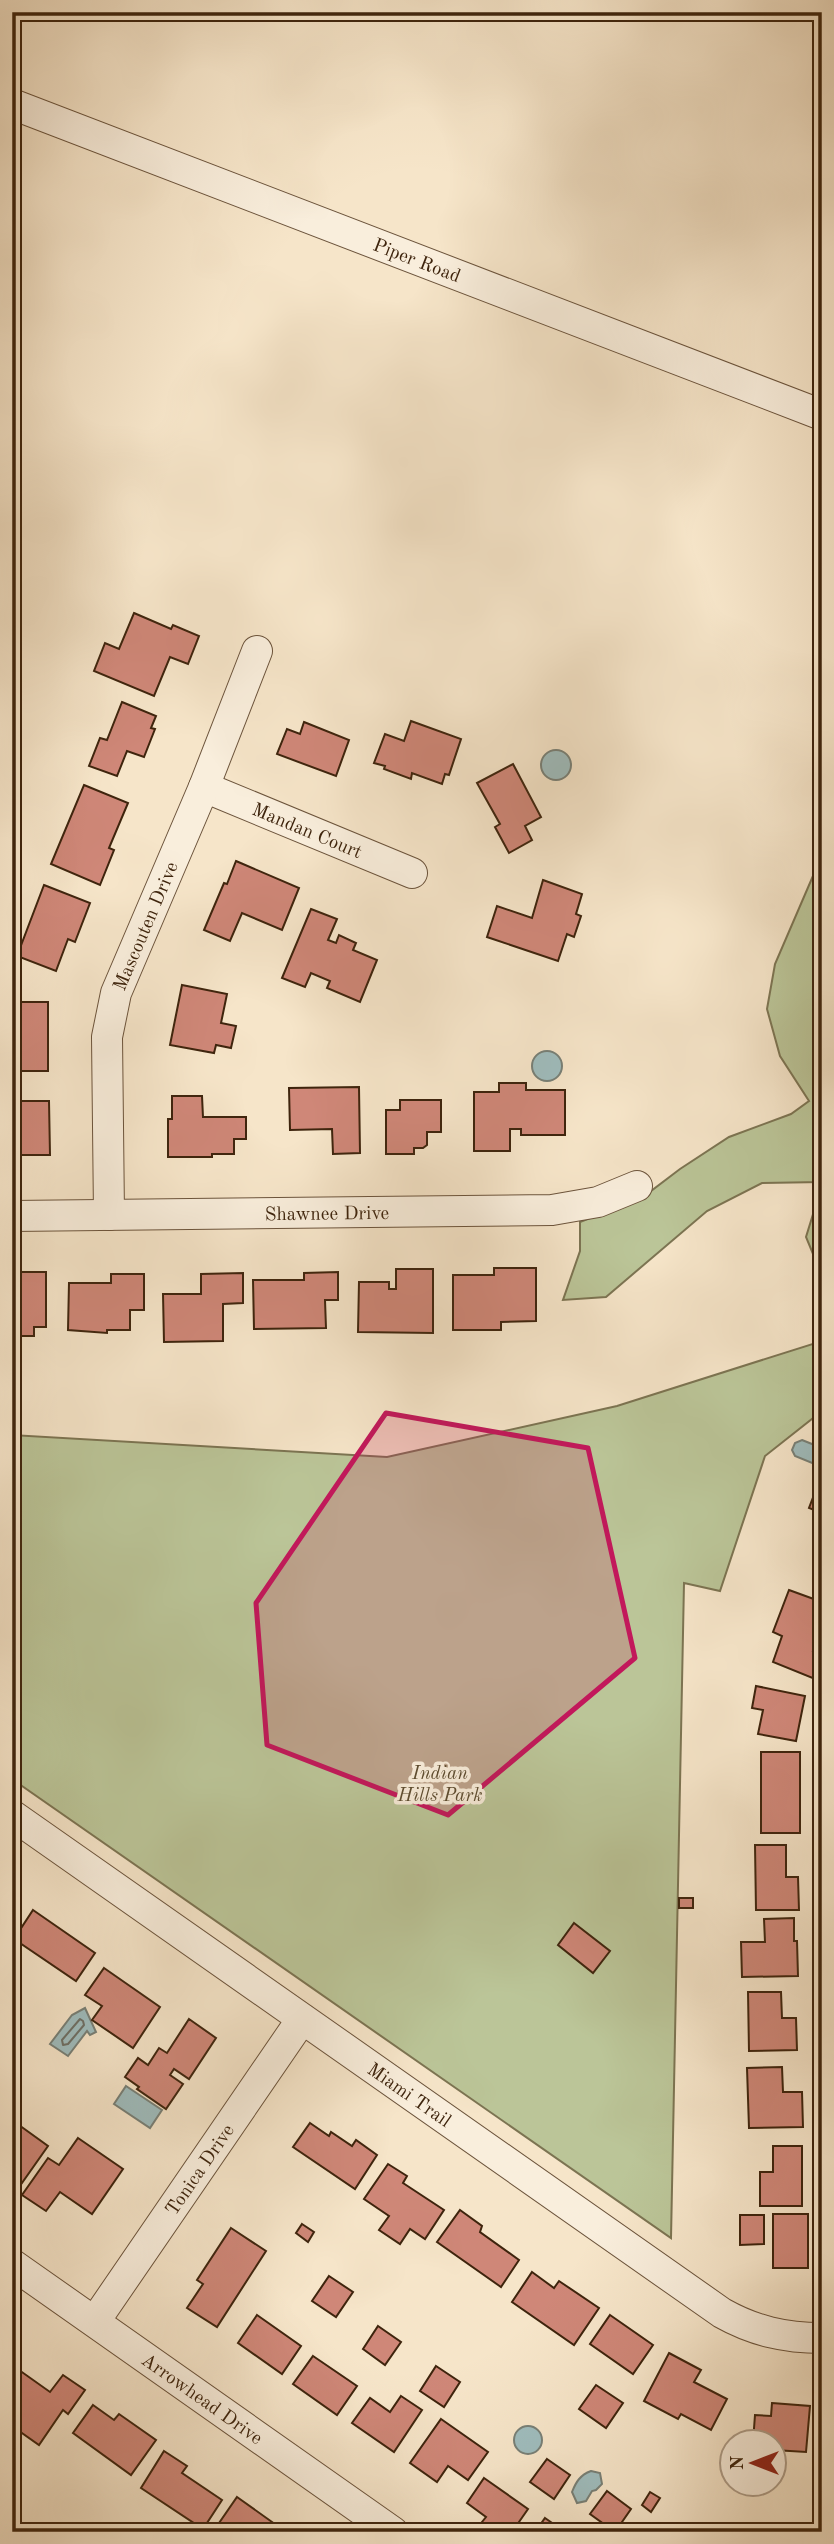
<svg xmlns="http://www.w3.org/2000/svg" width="834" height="2544" viewBox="0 0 834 2544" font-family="'Old Standard TT',serif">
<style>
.green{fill:#bbc598;stroke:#7c7452;stroke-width:2}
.water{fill:#9fbdbe;stroke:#788077;stroke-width:2}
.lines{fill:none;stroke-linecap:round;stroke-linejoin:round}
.shore{stroke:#6e7066;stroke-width:2}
.building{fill:#cf8778;stroke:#3e240d;stroke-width:2}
.minor-casing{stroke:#6c543c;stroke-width:32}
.minor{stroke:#f9eedc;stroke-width:30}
.marked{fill:#c2185b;fill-opacity:0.2;stroke:#c2185b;stroke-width:5;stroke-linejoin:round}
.labels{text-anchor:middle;stroke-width:7;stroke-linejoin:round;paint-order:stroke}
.street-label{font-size:19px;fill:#3e240d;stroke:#f9eedc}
.park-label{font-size:19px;font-style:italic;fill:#5d4c30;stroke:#f9eedc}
</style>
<rect width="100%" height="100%" fill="#f6e5c9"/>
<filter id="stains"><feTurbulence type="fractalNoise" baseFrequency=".00286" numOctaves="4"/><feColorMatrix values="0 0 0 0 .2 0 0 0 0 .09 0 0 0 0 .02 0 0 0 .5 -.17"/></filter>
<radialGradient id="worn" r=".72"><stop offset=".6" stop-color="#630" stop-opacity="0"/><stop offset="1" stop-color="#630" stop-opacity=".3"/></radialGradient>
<g class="green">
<path d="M822,855v327l-60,1 -55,28 -101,86 -43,3 17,-49v-29l63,-25 37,-28 49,-32 62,-23 18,-13 -29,-45 -13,-47 8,-45z"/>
<path d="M822,1185v72l-9,-3 -7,-17z"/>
<path d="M822,1341v73l-5,1 -52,41 -45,135 -36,-8 -13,655 -659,-459v-344l375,22 230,-51z"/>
</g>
<g class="water">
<circle cx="556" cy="765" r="15"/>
<circle cx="547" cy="1066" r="15"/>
<path d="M802,1440l20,8v19l-27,-11 -3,-6 3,-7z"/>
<path d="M85,2008l11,24 -6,3 -3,-4 -19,25 -18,-12 22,-29z"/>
<path d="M126,2086l36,24 -12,18 -36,-24z"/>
<circle cx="528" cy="2440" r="14"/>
<path d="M591,2471l9,2 2,11 -6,6 -4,1 -6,10 -9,2 -5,-11c4,-10 8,-17 19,-21z"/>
</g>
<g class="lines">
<path class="shore" d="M80,2019l3,2 1,4 -16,19 -5,1 -1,-5z"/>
</g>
<g class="building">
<path d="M134,613l37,16 2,-4 26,11 -11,28 -18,-7 -16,39 -60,-25 11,-28 14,6z"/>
<path d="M122,702l34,14 -5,12 4,1 -11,28 -17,-6 -10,25 -28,-10 11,-28 7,2z"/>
<path d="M411,721l50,18 -12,36 -4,-1 -3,10 -30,-11 -1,6 -27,-10 1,-3 -11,-3 11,-29 19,7z"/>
<path d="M304,722l45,18 -13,36 -59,-22 10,-25 13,5z"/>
<path d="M513,764l28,53 -16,9 7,14 -23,13 -14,-26 5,-3 -23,-41z"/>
<path d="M84,785l44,18 -19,45 5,2 -14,35 -49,-21z"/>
<path d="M236,861l63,27 -17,42 -40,-17 -12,28 -26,-11 20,-47 3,1z"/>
<path d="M543,880l39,14 -6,20 5,2 -7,21 -7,-3 -9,27 -71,-24 10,-31 35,12z"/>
<path d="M44,885l46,18 -15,39 -7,-3 -12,32 -39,-15z"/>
<path d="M311,909l26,10 -9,21 8,3 3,-8 17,8 -3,7 24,10 -17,42 -33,-14 3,-7 -19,-8 -6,14 -23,-9z"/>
<path d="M182,985l45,9 -6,29 15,3 -5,22 -15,-3 -2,8 -44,-8z"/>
<rect x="12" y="1002" width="36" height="69"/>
<path d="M499,1083h27v7h39v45h-44v-6h-11v22h-36v-59h25z"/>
<path d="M359,1087l1,66 -27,1 -1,-25 -42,1 -1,-42z"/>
<path d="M172,1096h30l1,21h43v22h-12v15h-22v3h-44v-38h4z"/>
<path d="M400,1100h41v32h-14v13l-4,3h-9v6h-28v-44h14z"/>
<path d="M12,1101h37l1,54h-38z"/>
<path d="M494,1268h42v53l-35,1v8h-48v-55h41z"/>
<path d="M396,1269h37v64l-75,-1 1,-50h30v7h7z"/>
<path d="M14,1272h32v55h-12v9h-22z"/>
<path d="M338,1272v28h-13l1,28 -72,1 -1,-49h51v-7z"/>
<path d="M243,1273v30l-20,1v37l-59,1 -1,-48h38v-20z"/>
<path d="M111,1274h33v36h-14v20h-23v3l-39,-3 1,-47h42z"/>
<path d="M817,1487l5,2v24l-13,-5z"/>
<path d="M789,1590l33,12v27l-9,22 9,4v8l-7,16 -42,-17 9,-26 -9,-4z"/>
<path d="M756,1686l49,10 -9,45 -38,-7 5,-24 -11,-2z"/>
<rect x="761" y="1752" width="39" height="81"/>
<path d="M755,1845h31v32h12l1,33h-43z"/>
<rect x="679" y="1898" width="14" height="10"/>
<path d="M33,1910l62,43 -19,28 -62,-42z"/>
<path d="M794,1918v23h3l1,35 -56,1 -1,-35h24l-1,-23z"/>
<path d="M574,1923l36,28 -17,22 -35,-28z"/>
<path d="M104,1968l56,39 -27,41 -41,-28 10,-14 -17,-11z"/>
<path d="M748,1992h33l1,26h14l1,32 -48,1z"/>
<path d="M189,2019l27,19 -27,41 -15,-10 -4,6 13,9 -17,25 -29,-20 2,-2 -14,-10 13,-19 10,7 11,-17 8,5z"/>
<path d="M782,2067l1,25h19l1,35 -54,1 -2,-60z"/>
<path d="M12,2120l36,26 -31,44 -5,-4z"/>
<path d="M310,2123l19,13 2,-4 21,14 4,-6 21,15 -22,34 -62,-42z"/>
<path d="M78,2138l45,31 -31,45 -32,-22 -14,19 -24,-16 26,-37 11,7z"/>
<path d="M773,2146h29v60h-42v-34h13z"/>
<path d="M388,2164l19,12 -4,7 41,27 -19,29 -15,-10 -10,15 -21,-14 10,-14 -25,-17z"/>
<path d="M460,2210l22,16 -2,6 39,28 -18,27 -64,-45z"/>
<rect x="773" y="2214" width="35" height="54"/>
<path d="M740,2215h24v29l-24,1z"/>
<path d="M302,2224l12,8 -6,10 -12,-9z"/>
<path d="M231,2228l35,23 -49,76 -30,-19 16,-24 -6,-4z"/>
<path d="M532,2272l22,16 5,-7 40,27 -25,37 -62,-43z"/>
<path d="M329,2276l24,16 -17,25 -24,-16z"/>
<path d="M257,2315l44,31 -19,28 -44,-31z"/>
<path d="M610,2315l43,30 -20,29 -43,-30z"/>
<path d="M378,2326l23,16 -16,23 -22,-16z"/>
<path d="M669,2353l32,17 -7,12 33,17 -16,31 -30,-16 -3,5 -34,-18z"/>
<path d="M313,2356l44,30 -20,29 -44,-31z"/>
<path d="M436,2366l24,16 -16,25 -24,-16z"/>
<path d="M19,2370l31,22 13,-17 22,15 -17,24 -5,-4 -24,35 -27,-19v-46z"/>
<path d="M596,2385l27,18 -17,25 -27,-19z"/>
<path d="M401,2396l21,14 -28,42 -42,-29 18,-25 20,14z"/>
<path d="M772,2403l38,3 -4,46 -32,-2v-8h-21l2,-27 16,1z"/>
<path d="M93,2405l21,15 5,-6 37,26 -25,35 -58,-42z"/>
<path d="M441,2419l47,33 -20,28 -20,-14 -11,16 -27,-19z"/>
<path d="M164,2451l23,15 -5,7 40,27 -19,29 -62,-41z"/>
<path d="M547,2459l23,16 -16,24 -24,-17z"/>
<path d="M484,2478l44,31 -16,23h-5l-7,-5 -4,5 -14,-10 4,-5 -19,-14z"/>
<path d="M607,2491l24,18 -16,23 -25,-18z"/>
<path d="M650,2492l10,6 -9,14 -9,-7z"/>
<path d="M237,2497l49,35h-60l-9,-6z"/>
<path d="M545,2518l20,14h-30z"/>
</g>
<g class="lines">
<defs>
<g id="minor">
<path id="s1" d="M12,104l810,311"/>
<path id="s2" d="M204,787l208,86"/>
<path id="s3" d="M109,1215l-2,-178 9,-44 88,-206 53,-136"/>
<path id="s4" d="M12,1216l540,-6 46,-8 39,-16"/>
<path id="s5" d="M12,1815l710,498c32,18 63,25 100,25"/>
<path id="s6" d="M12,2264l381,268"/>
<path id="s7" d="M95,2321l207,-302"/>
</g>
</defs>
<use href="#minor" class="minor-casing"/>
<use href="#minor" class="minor"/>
</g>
<path class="marked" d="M386,1413l202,35 47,210 -187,157 -181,-70 -11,-142z"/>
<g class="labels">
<g class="street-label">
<text dy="7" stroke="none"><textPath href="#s1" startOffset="434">Piper Road</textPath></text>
<text dy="7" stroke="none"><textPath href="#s2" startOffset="112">Mandan Court</textPath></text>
<text dy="7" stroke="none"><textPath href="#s3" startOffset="296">Mascouten Drive</textPath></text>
<text dy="7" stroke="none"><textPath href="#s4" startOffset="315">Shawnee Drive</textPath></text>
<text dy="7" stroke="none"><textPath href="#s5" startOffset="486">Miami Trail</textPath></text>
<text dy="7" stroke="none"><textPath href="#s7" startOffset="184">Tonica Drive</textPath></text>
<text dy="7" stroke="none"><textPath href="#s6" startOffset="233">Arrowhead Drive</textPath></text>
</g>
<g class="park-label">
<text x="440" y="1779">Indian<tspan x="440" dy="22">Hills Park</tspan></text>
</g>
</g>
<rect width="834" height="2544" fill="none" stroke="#f6e5c9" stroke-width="42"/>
<rect x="14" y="14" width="806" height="2516" fill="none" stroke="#3e240d" stroke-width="3.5"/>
<rect x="21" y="21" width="792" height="2502" fill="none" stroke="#3e240d" stroke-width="2"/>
<g transform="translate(753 2463) rotate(270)"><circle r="33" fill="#f9eedc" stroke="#ae9d89" stroke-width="2"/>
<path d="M0-5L12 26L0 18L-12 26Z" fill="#8f2418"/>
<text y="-10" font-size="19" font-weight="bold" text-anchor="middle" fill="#3e240d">N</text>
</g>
<rect width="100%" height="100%" filter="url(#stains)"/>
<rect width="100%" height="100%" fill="url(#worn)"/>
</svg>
